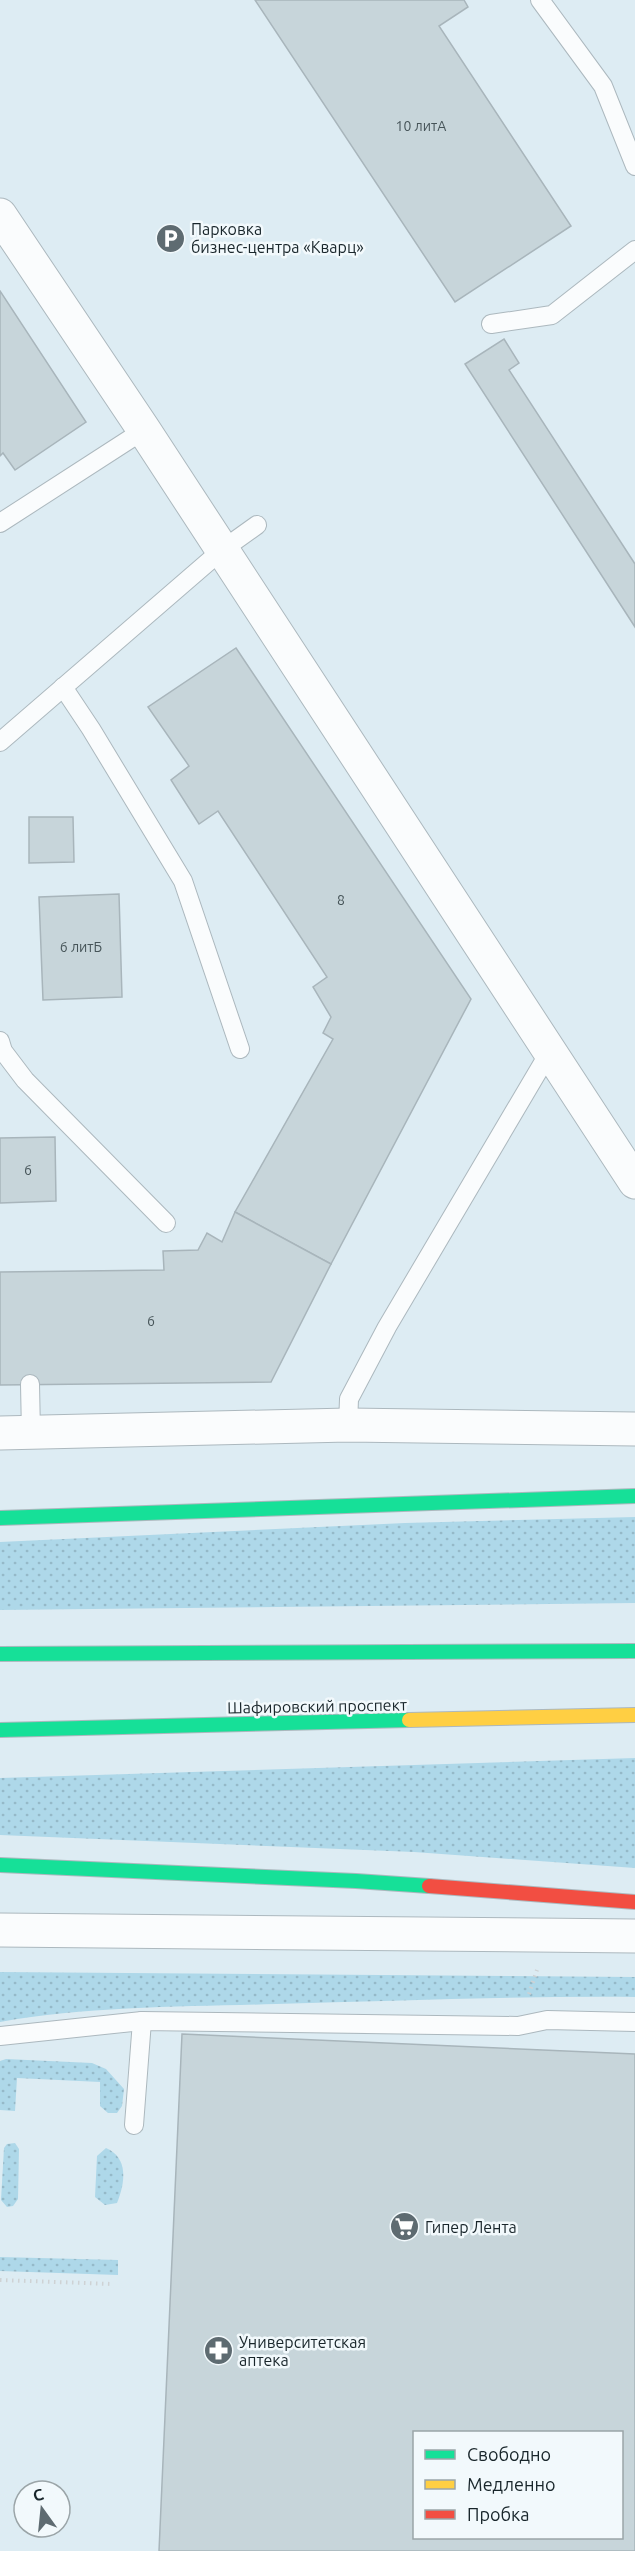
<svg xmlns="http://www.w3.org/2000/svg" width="635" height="2551" viewBox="0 0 635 2551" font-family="Ubuntu,sans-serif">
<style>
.grass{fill:url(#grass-dots)}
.building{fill:#c7d5da;stroke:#a8b5bb;stroke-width:1.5;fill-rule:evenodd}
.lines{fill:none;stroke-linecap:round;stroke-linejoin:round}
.lane-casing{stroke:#acb8be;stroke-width:20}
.street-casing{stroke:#acb8be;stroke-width:35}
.fast-casing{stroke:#acb8be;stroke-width:16}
.slow-casing{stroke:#acb8be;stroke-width:16}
.jam-casing{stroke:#acb8be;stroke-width:16}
.path{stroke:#ced2d4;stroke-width:4;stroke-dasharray:1.5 4.5;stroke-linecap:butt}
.lane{stroke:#fafcfd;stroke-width:18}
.street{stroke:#fafcfd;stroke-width:33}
.fast{stroke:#16e098;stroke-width:14}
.slow{stroke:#ffcf43;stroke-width:14}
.jam{stroke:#f24e42;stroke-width:14}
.labels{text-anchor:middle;stroke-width:5;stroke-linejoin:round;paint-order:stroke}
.number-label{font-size:14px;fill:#465458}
.poi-label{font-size:16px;fill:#19262b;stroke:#f2f9fc;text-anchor:start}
.street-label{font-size:16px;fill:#19262b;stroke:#f2f9fc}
</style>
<defs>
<pattern id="grass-dots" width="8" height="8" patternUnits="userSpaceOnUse" patternTransform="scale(1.5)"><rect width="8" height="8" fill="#aed8e9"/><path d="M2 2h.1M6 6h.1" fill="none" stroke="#95b9c8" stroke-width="1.8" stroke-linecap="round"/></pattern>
</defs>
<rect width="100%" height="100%" fill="#ddecf3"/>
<g class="grass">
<path d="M635,1517v86l-635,7v-68l405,-19z"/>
<path d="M635,1758v110l-221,-16 -414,-17v-57z"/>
<path d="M0,1972l635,5v20c-120,-1 -239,4 -359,7 -90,3 -187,2 -276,18z"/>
<path d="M6,2059l86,4 14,6 18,20 -2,17 -5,7h-9l-8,-7v-24l-83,-4 -2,33 -15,-1v-49z"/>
<path d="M15,2143l4,6 -1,50 -5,7 -6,1 -6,-7 3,-52 3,-4z"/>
<path d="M106,2148c23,10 19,35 11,55l-12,2 -10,-8 2,-41z"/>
<path d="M0,2257l118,3v15l-118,-4z"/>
</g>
<g class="building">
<path d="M255,0h209l4,7 -29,19 132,200 -116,76z"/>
<path d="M0,291l86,131 -71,48 -12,-17 -3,3z"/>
<path d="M504,339l15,24 -10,7 126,194v63l-170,-263z"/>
<path d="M236,648l235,351 -140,265 -96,-52 98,-173 -10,-6 8,-16 -18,-30 14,-10 -109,-166 -19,13 -28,-44 18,-14 -41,-59z"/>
<path d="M29,817h44l1,45 -45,1z"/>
<path d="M119,894l3,103 -79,3 -4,-103z"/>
<path d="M55,1137l1,64 -56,2v-65z"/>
<path d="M235,1212l96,52 -60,118 -271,3v-113l164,-2 -1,-19 35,-1 9,-17 15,9z"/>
<path d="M182,2034l453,20v497h-476zM414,2432h208v106h-208z"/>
</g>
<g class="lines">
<defs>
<g id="lane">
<path d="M540,0l63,86 32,80"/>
<path d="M491,324l61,-9 83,-65"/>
<path d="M0,523l144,-93"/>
<path d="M63,687l28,42 92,152 57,168"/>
<path d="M0,742l222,-192 35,-25"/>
<path d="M0,1041l3,10 22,29 141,143"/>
<path d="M30,1384l1,49"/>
<path d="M348,1425l1,-26 38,-72 163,-276"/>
<path d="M0,2036l142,-15 376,5 29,-6 88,2"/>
<path d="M134,2125l8,-104"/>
</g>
<g id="street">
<path d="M0,215l144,215 491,752"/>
<path d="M0,1433l348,-8 287,4"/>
<path d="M0,1930l635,6"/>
</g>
<g id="fast">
<path d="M0,1518l635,-22"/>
<path d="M0,1654l635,-3"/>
<path d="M0,1730l409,-10"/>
<path d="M0,1865l356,16 73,5"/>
</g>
<path id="slow" d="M409,1720l226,-5"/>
<path id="jam" d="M429,1886l206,16"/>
</defs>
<use href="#lane" class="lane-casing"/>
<use href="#street" class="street-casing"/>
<use href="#fast" class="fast-casing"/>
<use href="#slow" class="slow-casing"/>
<use href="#jam" class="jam-casing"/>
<g class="path">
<path d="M529,1994l8,-24"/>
<path d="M0,2280l112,4"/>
</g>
<use href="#lane" class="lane"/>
<use href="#street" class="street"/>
<use href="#fast" class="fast"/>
<use href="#slow" class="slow"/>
<use href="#jam" class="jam"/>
</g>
<defs>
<symbol id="parking-disc" viewBox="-11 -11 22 22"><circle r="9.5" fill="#5e6b71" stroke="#f2f9fc"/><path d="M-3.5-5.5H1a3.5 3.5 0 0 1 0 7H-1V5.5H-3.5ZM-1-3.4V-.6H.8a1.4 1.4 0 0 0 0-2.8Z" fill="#fff"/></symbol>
<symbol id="supermarket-disc" viewBox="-11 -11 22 22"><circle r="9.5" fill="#5e6b71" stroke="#f2f9fc"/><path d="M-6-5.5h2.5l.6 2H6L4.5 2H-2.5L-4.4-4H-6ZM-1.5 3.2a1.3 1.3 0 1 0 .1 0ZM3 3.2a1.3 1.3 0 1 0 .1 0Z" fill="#fff"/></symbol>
<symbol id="pharmacy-disc" viewBox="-11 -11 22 22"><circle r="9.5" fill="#5e6b71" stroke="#f2f9fc"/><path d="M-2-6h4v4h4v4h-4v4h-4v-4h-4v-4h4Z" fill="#fff"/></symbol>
</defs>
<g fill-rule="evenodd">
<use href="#parking-disc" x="154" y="222" width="33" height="33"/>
<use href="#supermarket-disc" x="388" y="2210" width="33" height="33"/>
<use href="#pharmacy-disc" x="202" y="2334" width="33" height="33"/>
</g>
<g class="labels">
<g class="number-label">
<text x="421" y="131">10 литА</text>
<text x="341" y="905">8</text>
<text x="81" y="952">6 литБ</text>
<text x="28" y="1175">6</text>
<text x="151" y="1326">6</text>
</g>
<g class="poi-label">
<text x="191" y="235">Парковка<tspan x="191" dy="18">бизнес-центра «Кварц»</tspan></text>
<text x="425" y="2233">Гипер Лента</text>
<text x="239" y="2348">Университетская<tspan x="239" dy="18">аптека</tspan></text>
</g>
<g class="street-label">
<text transform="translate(317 1706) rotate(-1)" y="6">Шафировский проспект</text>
</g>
</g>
<rect x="413" y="2431" width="210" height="108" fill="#f2f9fc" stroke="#9ba5a8" stroke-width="1.5"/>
<rect x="425" y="2450" width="30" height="9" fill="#16e098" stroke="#9ba5a8" stroke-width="1.5"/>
<text x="467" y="2461" font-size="18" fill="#19262b">Свободно</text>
<rect x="425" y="2480" width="30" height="9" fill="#ffcf43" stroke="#9ba5a8" stroke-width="1.5"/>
<text x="467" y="2491" font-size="18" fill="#19262b">Медленно</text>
<rect x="425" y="2510" width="30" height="9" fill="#f24e42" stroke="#9ba5a8" stroke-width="1.5"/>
<text x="467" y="2521" font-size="18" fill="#19262b">Пробка</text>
<g transform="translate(42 2509) rotate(345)"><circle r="28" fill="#f2f9fc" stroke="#9ba5a8" stroke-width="1.5"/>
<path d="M0-4.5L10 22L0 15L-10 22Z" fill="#5e6b71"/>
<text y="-9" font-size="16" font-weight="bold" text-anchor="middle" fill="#19262b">С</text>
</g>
</svg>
